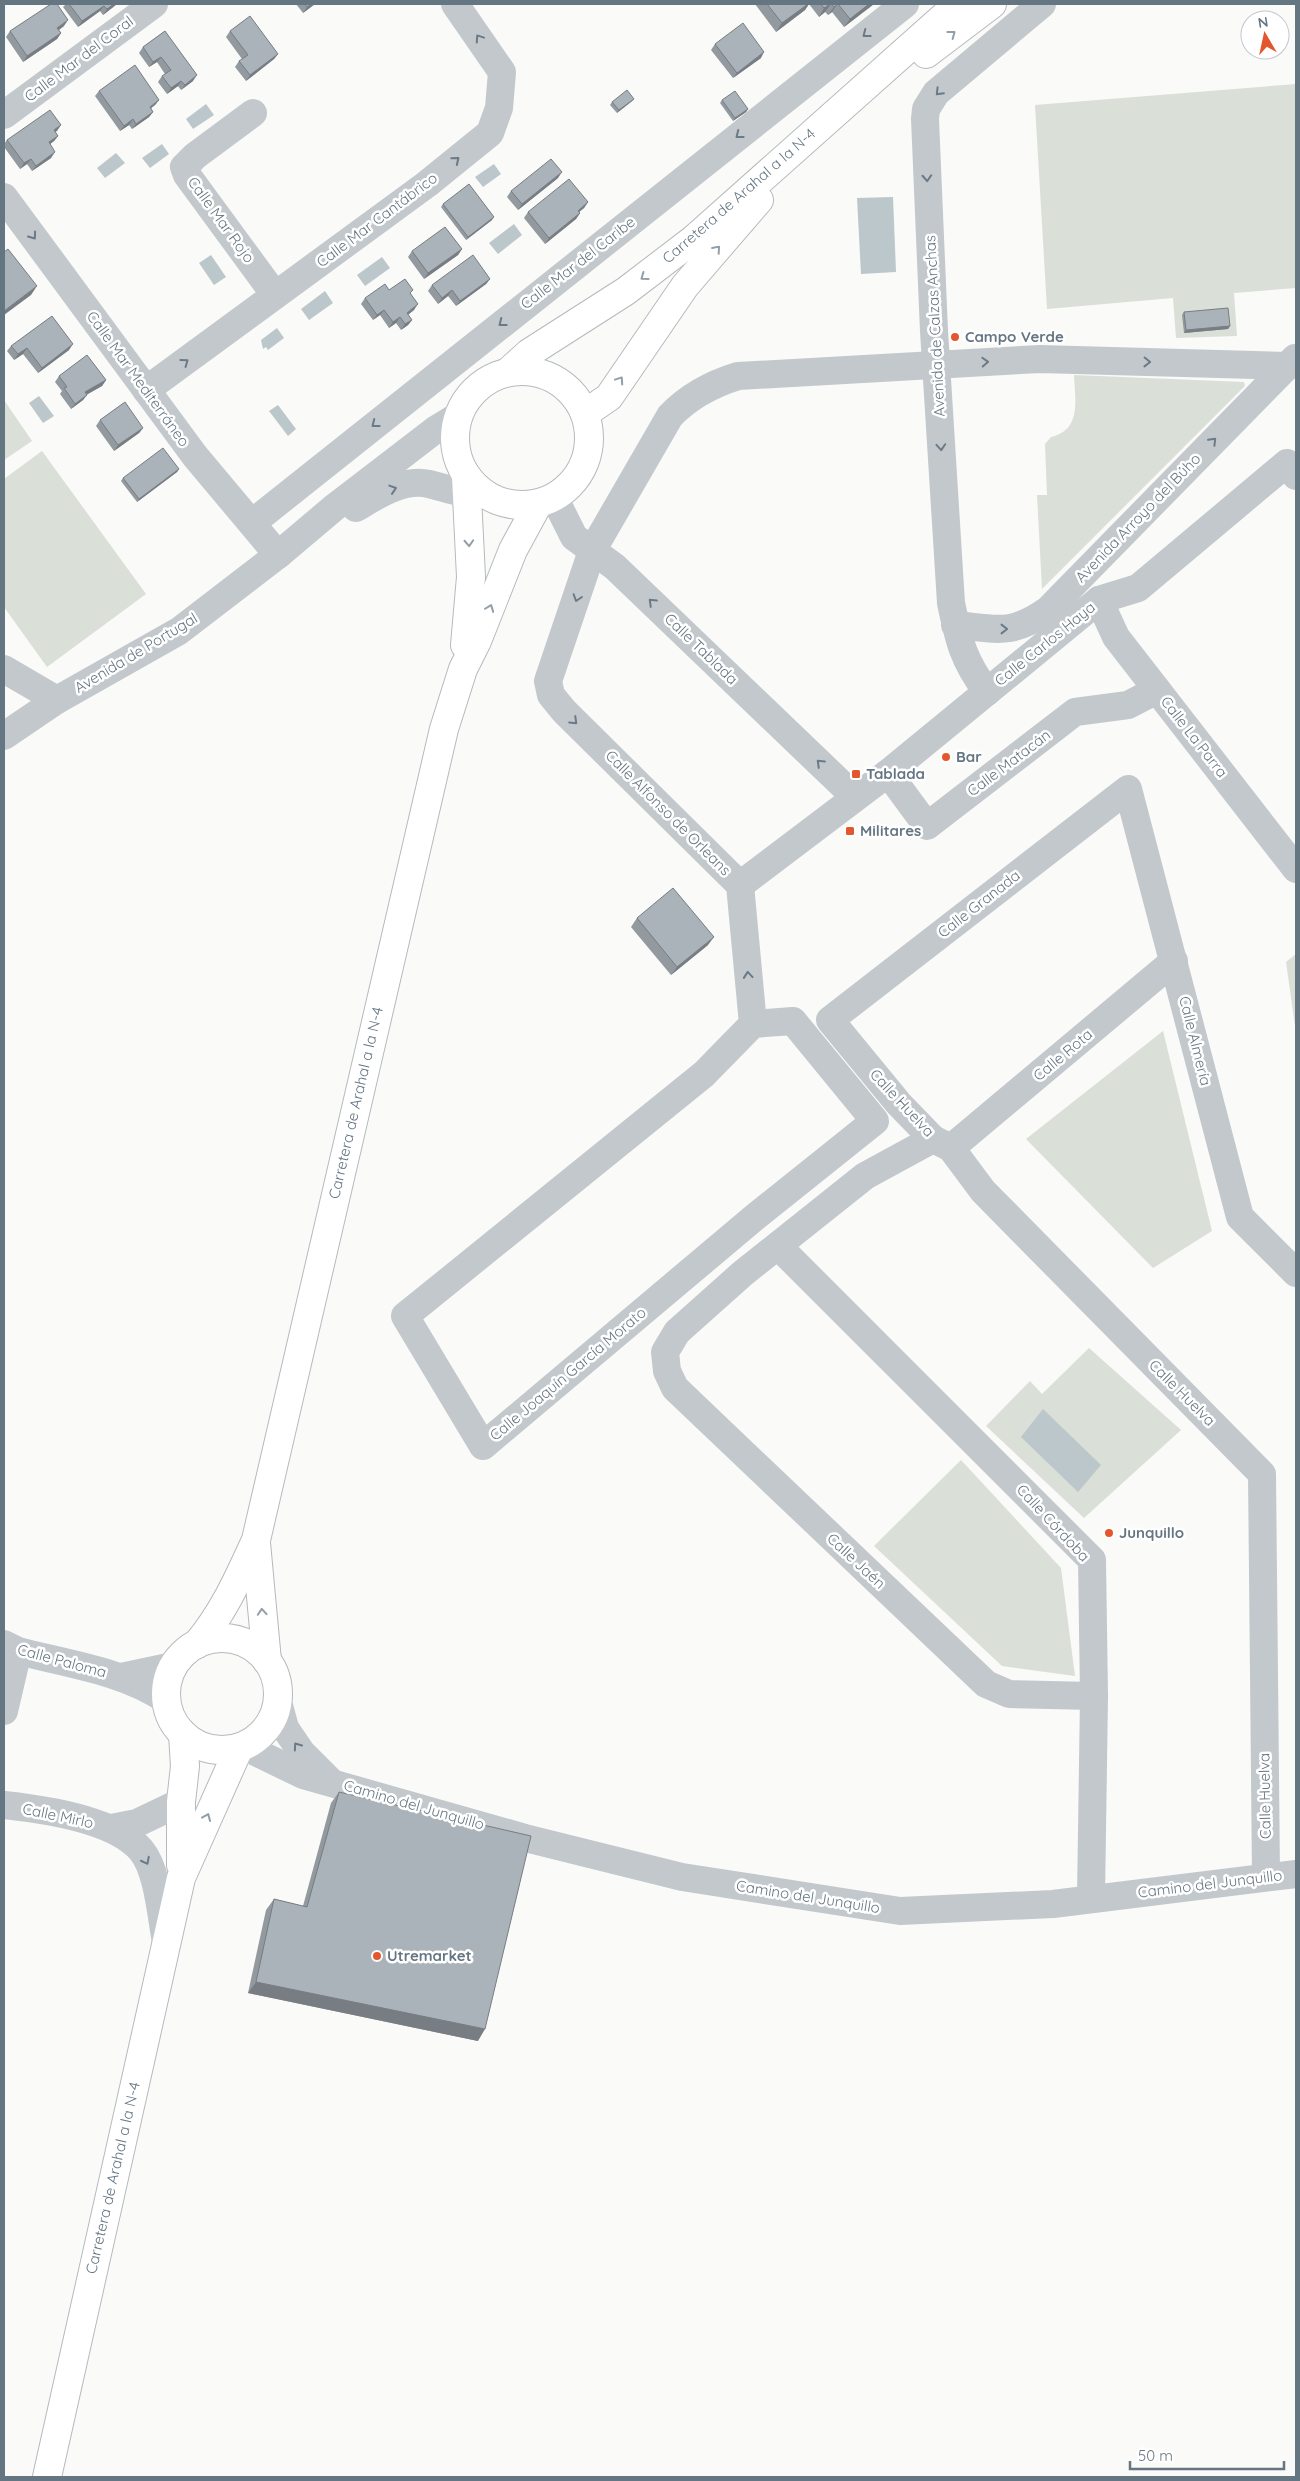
<svg xmlns="http://www.w3.org/2000/svg" width="1300" height="2481" viewBox="0 0 1300 2481" font-family="Quicksand,sans-serif">
<style>
.green{fill:#dadfd7}
.water{fill:#bbc7cb}
.lines{fill:none;stroke-linecap:round;stroke-linejoin:round}
.major-casing{stroke:#b5babe;stroke-width:30}
.minor{stroke:#c3c8cc;stroke-width:28}
.major{stroke:#fff;stroke-width:28}
.wall{fill:#929a9f}
.shaded-wall{fill:#777d82}
.building{fill:#aab3b9;stroke:#777d82}
.oneway{stroke:#6a7a87}
.oneway2{stroke:#939fa8}
.poi-dot{fill:#e4572e;stroke:#fff;stroke-width:2}
.labels{text-anchor:middle;stroke-width:5;stroke-linejoin:round;paint-order:stroke}
.street-label{font-size:15px;fill:#657683;stroke:#fff}
.poi-label{font-size:15px;font-weight:bold;fill:#657683;stroke:#fff;text-anchor:start}
</style>
<rect width="100%" height="100%" fill="#fafaf8"/>
<g class="green">
<path d="M1296,84v204l-62,5 3,43 -61,2 -3,-40 -126,11 -12,-204z"/>
<path d="M1074,375l170,7 1,4 -203,203 -5,-94h10l-2,-51 6,-7c31,-7 24,-37 23,-62z"/>
<path d="M4,400l28,41 -28,19z"/>
<path d="M42,451l104,143 -99,73 -43,-60v-128z"/>
<path d="M1296,954v79l-10,-71z"/>
<path d="M1163,1031l49,200 -59,37 -127,-129z"/>
<path d="M1089,1348l92,82 -97,88 -98,-92 44,-45 12,13z"/>
<path d="M961,1460l100,108 14,108 -73,-10 -128,-120z"/>
</g>
<g class="water">
<path d="M206,104l8,11 -21,14 -7,-10z"/>
<path d="M162,144l7,10 -19,14 -8,-10z"/>
<path d="M116,153l9,10 -20,15 -8,-10z"/>
<path d="M494,164l7,10 -18,13 -8,-10z"/>
<path d="M893,197l3,75 -35,2 -4,-76z"/>
<path d="M514,224l8,11 -24,19 -9,-11z"/>
<path d="M211,255l15,22 -12,8 -15,-22z"/>
<path d="M382,257l8,11 -25,18 -8,-11z"/>
<path d="M325,291l8,12 -24,17 -8,-11z"/>
<path d="M277,328l7,10 -16,12 -2,-3 -3,2 -2,-9z"/>
<path d="M39,396l15,20 -11,7 -14,-20z"/>
<path d="M278,405l18,24 -8,7 -19,-25z"/>
<path d="M1043,1409l58,56 -23,27 -57,-55z"/>
</g>
<g class="lines">
<defs>
<g id="major">
<path d="M926,54l66,-50"/>
<circle cx="522" cy="438" r="67"/>
<path d="M508,372l21,-19 97,-62 68,-52 264,-235"/>
<path d="M586,413l23,-16 76,-111 74,-86"/>
<path d="M465,645l6,-68 -5,-101"/>
<path d="M256,1543l11,118"/>
<circle cx="222" cy="1694" r="56"/>
<path d="M197,1644c27,-32 42,-67 59,-104l188,-811 19,-60 14,-28 36,-91 25,-46"/>
<path d="M181,1865v-63l4,-36 -2,-32"/>
<path d="M47,2477l134,-599 58,-130"/>
</g>
</defs>
<use href="#major" class="major-casing"/>
<g class="minor">
<path d="M253,113l-58,43 -11,11 3,8 88,120"/>
<path d="M4,115l150,-111"/>
<path d="M4,197l191,259 83,99"/>
<path d="M146,390l281,-206 63,-51 9,-25 3,-36 -47,-68"/>
<path d="M554,497l20,40 41,30 240,230"/>
<path d="M356,508c20,-12 47,-30 73,-24 21,5 30,11 54,8"/>
<path d="M252,523l653,-519"/>
<path d="M1099,600l17,37 180,232"/>
<path d="M955,625c43,4 56,11 93,-15l247,-252"/>
<path d="M4,669l53,31"/>
<path d="M987,692c-24,-32 -28,-51 -36,-89l-17,-272 -9,-212 1,-10 10,-16 106,-89"/>
<path d="M4,736l53,-36 122,-69 99,-76 58,-49 99,-76 23,-14"/>
<path d="M888,773l39,53 148,-114 53,-7 29,-15"/>
<path d="M740,885l148,-112 211,-173 39,-12 149,-125 9,13"/>
<path d="M793,1021l82,100 -120,96 -272,229 -78,-130 299,-242 49,-50z"/>
<path d="M753,1024l-13,-139 -176,-174 -13,-16 -3,-14 44,-130 78,-135c19,-20 42,-32 68,-40l302,-17 247,7"/>
<path d="M933,1139l-68,37 -123,98 -65,58 -12,20 2,19 8,17 311,296 23,10 85,2"/>
<path d="M951,1148l223,-187"/>
<path d="M778,1246l314,314 2,136 -3,202"/>
<path d="M4,1644l14,7c50,13 105,20 148,49"/>
<path d="M121,1677l52,-11"/>
<path d="M278,1702l7,26 17,25 27,27"/>
<path d="M4,1711l14,-60"/>
<path d="M243,1746l60,29 222,63 157,39 218,34 153,-7 243,-30"/>
<path d="M4,1805c38,4 110,14 137,45 17,20 20,66 25,92"/>
<path d="M111,1828l26,-5 44,-21"/>
<path d="M1266,1876l-4,-402 -279,-283 -32,-43 -18,-9 -34,-35 -69,-84 298,-231 112,428 56,56"/>
</g>
<use href="#major" class="major"/>
</g>
<g class="wall">
<path d="M66,4h51l-14,11 -3,-4 -22,16 -15,-20z"/>
<path d="M296,4h19l-12,9z"/>
<path d="M755,4h119l-30,23 -12,-15 -4,3 -3,-3 -6,5 -10,-13 -4,6 -29,22z"/>
<path d="M64,26l-5,4 2,3 -4,6 -34,23 -17,-25 4,-6z"/>
<path d="M165,31l28,50 -12,9 -3,-4 -11,8 -9,-12 4,-6 3,-2 -8,-12 -8,5 -10,-14 4,-6z"/>
<path d="M230,31l48,23 -4,5 -28,22 -11,-14 4,-6 3,-2 -16,-22z"/>
<path d="M715,44l46,14 -28,20 -22,-28z"/>
<path d="M99,91l60,9 -4,5 -4,3 2,4 -4,5 -17,12 -3,-4 -9,6 -25,-35z"/>
<path d="M634,99l-2,2 -15,12 -7,-8 2,-3z"/>
<path d="M722,100l26,9 -2,3 -13,9 -13,-18z"/>
<path d="M61,125l-6,7 3,4 -4,5 -4,3 1,14 -19,13 -5,-7 -7,5 -16,-22v-3l3,-4z"/>
<path d="M558,178l-40,32 -11,-13 4,-6z"/>
<path d="M588,202l-4,6 -5,4 1,1 -4,6 -31,25 -21,-26 4,-6z"/>
<path d="M443,204l49,16 -26,20 -25,-33z"/>
<path d="M462,249l-4,6 -34,24 -16,-22 4,-6z"/>
<path d="M490,279l-4,5 -30,22 -8,-10 -10,8 -10,-13 4,-6z"/>
<path d="M389,290l22,4 3,16 -6,5 4,5 -4,5 -7,5 -5,-7 -7,5 -9,-13 -7,5 -12,-16 4,-6z"/>
<path d="M1184,312l46,14 -2,3 -44,4 -2,-18z"/>
<path d="M11,346l58,4 -31,23 -15,-19 -9,6 -7,-9z"/>
<path d="M59,376l47,4 -4,6 -15,8 -4,6 -12,9 -11,-15 2,-3 -7,-9z"/>
<path d="M100,420l43,8 -4,5 -25,18 -18,-25z"/>
<path d="M179,469l-2,3 -40,30 -16,-21 2,-3z"/>
<path d="M637,918l71,27 -37,30 -40,-48z"/>
<path d="M339,1792l139,249 -230,-48 18,-83 8,-11 29,7 28,-103z"/>
</g>
<g class="shaded-wall">
<path d="M114,4h3l-14,11 4,-6z"/>
<path d="M311,4h4l-12,9 4,-6z"/>
<path d="M808,4h1l-4,6 -29,22 6,-9z"/>
<path d="M831,4l-6,8 -6,5 5,-9z"/>
<path d="M837,4l-5,8 -4,3 6,-8z"/>
<path d="M869,4h5l-30,23 6,-8z"/>
<path d="M104,6l-4,5 -22,16 4,-6z"/>
<path d="M68,20l-4,6 -11,8 4,-6z"/>
<path d="M61,33l-4,6 -34,23 4,-6z"/>
<path d="M764,52l-3,6 -28,20 4,-5z"/>
<path d="M278,54l-4,5 -28,22 4,-6z"/>
<path d="M161,57l-4,5 -8,5 4,-5z"/>
<path d="M197,75l-4,6 -12,9 4,-5z"/>
<path d="M181,81l-3,5 -11,8 4,-6z"/>
<path d="M634,99l-2,2 -15,12 2,-3z"/>
<path d="M159,100l-4,5 -9,7 4,-5z"/>
<path d="M748,109l-2,3 -13,9 2,-3z"/>
<path d="M153,112l-4,5 -17,12 4,-5z"/>
<path d="M133,119l-4,6 -9,6 4,-5z"/>
<path d="M61,125l-4,6 -7,5 4,-6z"/>
<path d="M58,136l-4,5 -9,7 4,-6z"/>
<path d="M55,152l-4,6 -19,13 4,-5z"/>
<path d="M31,159l-4,5 -7,5 4,-6z"/>
<path d="M562,172l-4,6 -40,32 4,-6z"/>
<path d="M588,202l-4,6 -10,8 4,-5z"/>
<path d="M580,213l-4,6 -31,25 4,-6z"/>
<path d="M494,217l-2,3 -26,20 2,-3z"/>
<path d="M462,249l-4,6 -34,24 4,-6z"/>
<path d="M490,279l-4,5 -30,22 4,-5z"/>
<path d="M37,286l-6,9 -27,20v-4z"/>
<path d="M452,290l-4,6 -10,8 4,-6z"/>
<path d="M418,304l-4,6 -11,8 4,-5z"/>
<path d="M384,310l-4,5 -7,5 4,-5z"/>
<path d="M400,317l-4,6 -7,5 4,-6z"/>
<path d="M412,320l-4,5 -7,5 4,-6z"/>
<path d="M1230,326l-2,3 -44,4 2,-3z"/>
<path d="M73,344l-4,6 -31,23 4,-5z"/>
<path d="M27,348l-4,6 -9,6 4,-6z"/>
<path d="M106,380l-4,6 -21,12 4,-6z"/>
<path d="M87,395l-4,5 -12,9 4,-5z"/>
<path d="M143,428l-4,5 -25,18 4,-6z"/>
<path d="M179,469l-2,3 -40,30 2,-3z"/>
<path d="M714,937l-6,8 -37,30 6,-8z"/>
<path d="M256,1982l229,47 -7,12 -230,-48z"/>
</g>
<g class="building">
<path d="M51,4h6l11,16 -11,8 4,5 -34,23 -17,-25z"/>
<path d="M69,4h45l-7,5 -3,-3 -22,15z"/>
<path d="M305,4h6l-4,3z"/>
<path d="M767,4h41l-26,19z"/>
<path d="M821,4h9l-6,4z"/>
<path d="M831,4h6l-3,3z"/>
<path d="M838,4h31l-19,15z"/>
<path d="M250,16l28,38 -28,21 -11,-14 9,-6 -18,-24z"/>
<path d="M743,23l21,29 -27,21 -22,-29z"/>
<path d="M165,31l32,44 -12,10 -4,-4 -10,7 -9,-12 9,-6 -10,-13 -8,5 -10,-15z"/>
<path d="M135,65l24,35 -9,7 3,5 -17,12 -3,-5 -9,7 -25,-35z"/>
<path d="M627,90l7,9 -15,11 -7,-8z"/>
<path d="M735,91l13,18 -13,9 -13,-18z"/>
<path d="M50,110l11,15 -7,5 4,6 -9,6 6,10 -19,14 -5,-7 -7,4 -17,-23z"/>
<path d="M551,159l11,13 -40,32 -11,-13z"/>
<path d="M569,179l19,23 -10,9 2,2 -31,25 -21,-26z"/>
<path d="M469,184l25,33 -26,20 -25,-33z"/>
<path d="M445,227l17,22 -34,24 -16,-22z"/>
<path d="M8,249l29,37 -33,25v-59z"/>
<path d="M473,255l17,24 -30,22 -8,-11 -10,8 -10,-13z"/>
<path d="M405,279l8,11 -3,3 8,11 -11,9 5,7 -7,4 -5,-7 -7,5 -9,-12 -7,5 -12,-17 20,-14 4,6z"/>
<path d="M1228,308l2,18 -44,4 -2,-18z"/>
<path d="M52,316l21,28 -31,24 -15,-20 -9,6 -7,-8z"/>
<path d="M87,355l19,25 -21,12 2,3 -12,9 -11,-16 3,-1 -8,-11z"/>
<path d="M125,402l18,26 -25,17 -18,-25z"/>
<path d="M163,448l16,21 -40,30 -16,-21z"/>
<path d="M673,888l41,49 -37,30 -40,-49z"/>
<path d="M339,1792l192,44 -46,193 -229,-47 18,-83 33,8z"/>
</g>
<defs><path id="oneway-chevron" d="M-2-3.5L2.5 0L-2 3.5" fill="none" stroke-width="1.6" stroke-linecap="round" stroke-linejoin="round" transform="scale(1.25)"/></defs>
<g class="oneway">
<use href="#oneway-chevron" transform="translate(866 34) rotate(142)"/>
<use href="#oneway-chevron" transform="translate(479 38) rotate(-124)"/>
<use href="#oneway-chevron" transform="translate(939 92) rotate(134)"/>
<use href="#oneway-chevron" transform="translate(739 135) rotate(142)"/>
<use href="#oneway-chevron" transform="translate(456 160) rotate(-39)"/>
<use href="#oneway-chevron" transform="translate(927 178) rotate(87)"/>
<use href="#oneway-chevron" transform="translate(33 236) rotate(54)"/>
<use href="#oneway-chevron" transform="translate(502 323) rotate(142)"/>
<use href="#oneway-chevron" transform="translate(185 362) rotate(-36)"/>
<use href="#oneway-chevron" transform="translate(985 362) rotate(-3)"/>
<use href="#oneway-chevron" transform="translate(1147 362) rotate(1)"/>
<use href="#oneway-chevron" transform="translate(375 424) rotate(142)"/>
<use href="#oneway-chevron" transform="translate(1213 441) rotate(-46)"/>
<use href="#oneway-chevron" transform="translate(941 447) rotate(86)"/>
<use href="#oneway-chevron" transform="translate(393 489) rotate(-18)"/>
<use href="#oneway-chevron" transform="translate(577 598) rotate(108)"/>
<use href="#oneway-chevron" transform="translate(652 602) rotate(-136)"/>
<use href="#oneway-chevron" transform="translate(1004 629)"/>
<use href="#oneway-chevron" transform="translate(574 721) rotate(44)"/>
<use href="#oneway-chevron" transform="translate(820 763) rotate(-136)"/>
<use href="#oneway-chevron" transform="translate(748 975) rotate(-95)"/>
<use href="#oneway-chevron" transform="translate(297 1746) rotate(-125)"/>
<use href="#oneway-chevron" transform="translate(146 1861) rotate(63)"/>
</g>
<g class="oneway2">
<use href="#oneway-chevron" transform="translate(952 34) rotate(-37)"/>
<use href="#oneway-chevron" transform="translate(717 249) rotate(-49)"/>
<use href="#oneway-chevron" transform="translate(644 277) rotate(144)"/>
<use href="#oneway-chevron" transform="translate(620 380) rotate(-56)"/>
<use href="#oneway-chevron" transform="translate(469 543) rotate(87)"/>
<use href="#oneway-chevron" transform="translate(490 608) rotate(-69)"/>
<use href="#oneway-chevron" transform="translate(262 1612) rotate(-94)"/>
<use href="#oneway-chevron" transform="translate(207 1817) rotate(-67)"/>
</g>
<g class="poi-dot">
<circle cx="955" cy="337" r="5"/>
<circle cx="946" cy="757" r="5"/>
<rect x="851" y="769" width="10" height="10" rx="2.5"/>
<rect x="845" y="826" width="10" height="10" rx="2.5"/>
<circle cx="1109" cy="1533" r="5"/>
<circle cx="377" cy="1956" r="5"/>
</g>
<g class="labels">
<g class="street-label">
<text transform="translate(79 59) rotate(-37)" y="5">Calle Mar del Coral</text>
<text transform="translate(739 196) rotate(-41)" y="5">Carretera de Arahal a la N-4</text>
<text transform="translate(221 220) rotate(54)" y="5">Calle Mar Rojo</text>
<text transform="translate(377 220) rotate(-37)" y="5">Calle Mar Cantábrico</text>
<text transform="translate(578 263) rotate(-38)" y="5">Calle Mar del Caribe</text>
<text transform="translate(935 326) rotate(-93)" y="5">Avenida de Calzas Anchas</text>
<text transform="translate(138 379) rotate(54)" y="5">Calle Mar Mediterráneo</text>
<text transform="translate(1138 518) rotate(-46)" y="5">Avenida Arroyo del Búho</text>
<text transform="translate(1045 644) rotate(-39)" y="5">Calle Carlos Haya</text>
<text transform="translate(701 649) rotate(44)" y="5">Calle Tablada</text>
<text transform="translate(136 653) rotate(-31)" y="5">Avenida de Portugal</text>
<text transform="translate(1194 737) rotate(52)" y="5">Calle La Parra</text>
<text transform="translate(1009 763) rotate(-37)" y="5">Calle Matacán</text>
<text transform="translate(668 813) rotate(45)" y="5">Calle Alfonso de Orleans</text>
<text transform="translate(979 904) rotate(-38)" y="5">Calle Granada</text>
<text transform="translate(1195 1041) rotate(76)" y="5">Calle Almería</text>
<text transform="translate(1063 1055) rotate(-40)" y="5">Calle Rota</text>
<text transform="translate(356 1103) rotate(-77)" y="5">Carretera de Arahal a la N-4</text>
<text transform="translate(902 1103) rotate(47)" y="5">Calle Huelva</text>
<text transform="translate(568 1374) rotate(-40)" y="5">Calle Joaquín García Morato</text>
<text transform="translate(1182 1393) rotate(45)" y="5">Calle Huelva</text>
<text transform="translate(1053 1523) rotate(47)" y="5">Calle Córdoba</text>
<text transform="translate(856 1561) rotate(43)" y="5">Calle Jaén</text>
<text transform="translate(62 1661) rotate(15)" y="5">Calle Paloma</text>
<text transform="translate(1265 1796) rotate(-91)" y="5">Calle Huelva</text>
<text transform="translate(414 1805) rotate(16)" y="5">Camino del Junquillo</text>
<text transform="translate(58 1816) rotate(12)" y="5">Calle Mirlo</text>
<text transform="translate(1210 1884) rotate(-7)" y="5">Camino del Junquillo</text>
<text transform="translate(808 1897) rotate(9)" y="5">Camino del Junquillo</text>
<text transform="translate(113 2178) rotate(-77)" y="5">Carretera de Arahal a la N-4</text>
</g>
<g class="poi-label">
<text x="965" y="342">Campo Verde</text>
<text x="956" y="762">Bar</text>
<text x="866" y="779">Tablada</text>
<text x="860" y="836">Militares</text>
<text x="1119" y="1538">Junquillo</text>
<text x="387" y="1961">Utremarket</text>
</g>
</g>
<rect width="1300" height="2481" fill="none" stroke="#657683" stroke-width="10"/>
<g transform="translate(1265 35) rotate(351)"><circle r="24" fill="#ffffff" stroke="#c1c8cd"/>
<path d="M0-4L9 19L0 12L-9 19Z" fill="#e4572e"/>
<text y="-8" font-size="14" font-weight="bold" text-anchor="middle" fill="#657683">N</text>
</g>
<path d="M1130 2461v8h154v-8" fill="none" stroke="#657683" stroke-width="2.5"/>
<text x="1138" y="2461" font-size="15" fill="#657683" stroke="#ffffff" stroke-width="4" paint-order="stroke">50 m</text>
</svg>
